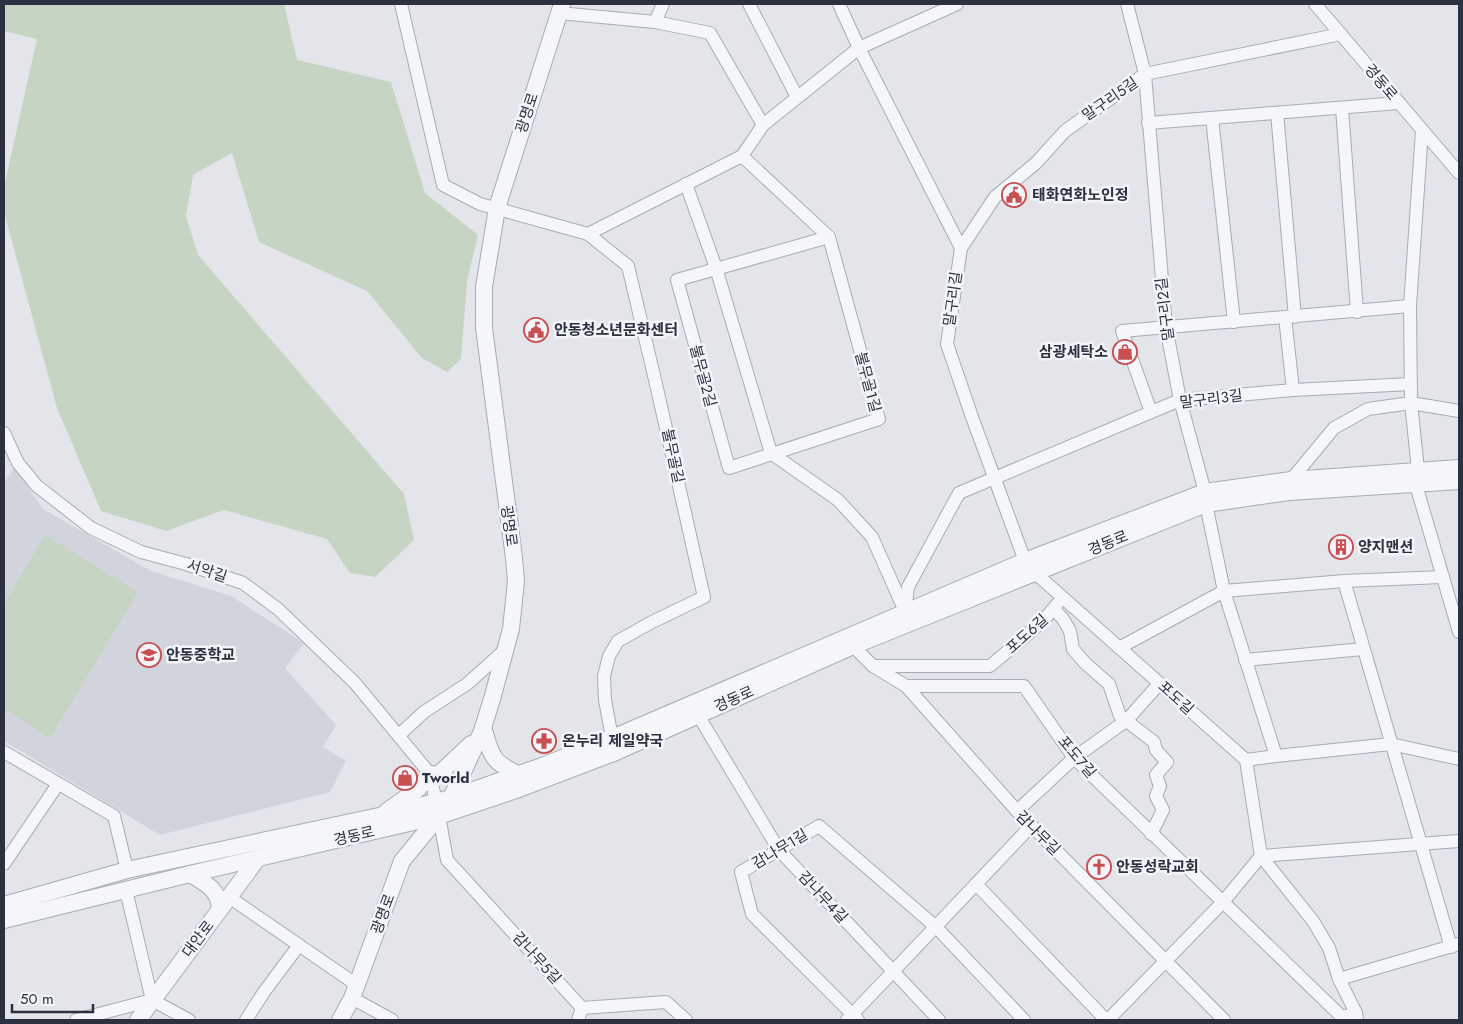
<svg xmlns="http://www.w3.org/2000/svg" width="1463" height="1024" viewBox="0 0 1463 1024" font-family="Jost,'Noto Sans KR',sans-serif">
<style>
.built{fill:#d1d4dc}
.green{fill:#c6d4c4}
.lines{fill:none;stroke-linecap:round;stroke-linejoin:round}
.minor-casing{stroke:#a8abb4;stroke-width:14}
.tertiary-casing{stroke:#a8abb4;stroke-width:18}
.minor{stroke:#f5f6f9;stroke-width:12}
.tertiary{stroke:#f5f6f9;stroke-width:16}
.labels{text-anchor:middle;stroke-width:5;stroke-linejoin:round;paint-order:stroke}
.street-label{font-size:15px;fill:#2c3141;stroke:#f2f4f8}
.poi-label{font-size:15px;font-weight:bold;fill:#2c3141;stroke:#f2f4f8;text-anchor:start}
</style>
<rect width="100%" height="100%" fill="#e3e5ea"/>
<path class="built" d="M14,467l29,42 108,62 80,25 73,47 -19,25 51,57 -13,22 23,14 -16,31 -170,43 -156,-94v-257z"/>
<g class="green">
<path d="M4,4h280l13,56 94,22 34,111 53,42 -11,46 -6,78 -14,13 -25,-14 -55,-67 -108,-49 -27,-89 -39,22 -7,41 12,39 206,239 10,46 -39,37 -25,-4 -23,-34 -103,-29 -58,21 -65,-20 -44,-103 -53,-196v-25l33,-148 -33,-8z"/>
<path d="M45,535l93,57 -88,146 -46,-29v-105z"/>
</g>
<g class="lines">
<defs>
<g id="minor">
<path d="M401,4l42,181 37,19 108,30 40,32 28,118 48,213 -52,25 -34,19 -9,15 -5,20 1,24 7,38"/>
<path d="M749,4l48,93"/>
<path d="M839,4l20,44 102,200 -14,96 25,73 53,144"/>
<path d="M1127,4l18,70 21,253 14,73 25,92"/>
<path d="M1315,4l144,169"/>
<path d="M559,13l96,9 55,11 53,92"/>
<path d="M655,22l8,-18"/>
<path d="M1342,108l15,204"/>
<path d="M1277,113l18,204"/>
<path d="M1212,118l22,204"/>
<path d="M1148,123l251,-20"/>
<path d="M742,156l87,81 50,182 -150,49 -52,-188 152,-43"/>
<path d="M686,184l30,84 55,185 67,47 34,37 32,72"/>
<path d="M588,234l154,-78 21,-31 96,-77 98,-44"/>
<path d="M961,248l34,-51 41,-34 29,-32 80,-57 196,-40"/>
<path d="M1285,317l8,73"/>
<path d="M1151,412l-29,-81 288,-25"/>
<path d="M4,433l14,30 19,23 54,42 50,24 45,12 57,19 35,26 77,74 75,91 9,42 8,44 135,148 84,-6 20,18"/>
<path d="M1418,470l-7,-67 -1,-97 12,-176"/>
<path d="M1291,480l43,-52 34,-19 43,-6 48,8"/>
<path d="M1416,485l43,147"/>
<path d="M1206,504l18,87 52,165"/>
<path d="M1034,572l212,188 15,96 52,65 16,27 10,31 17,34 1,7"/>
<path d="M1344,581l107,366"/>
<path d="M1054,609l9,10 7,12 3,18 12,14 24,21 11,32 34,26 2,8 11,12 -11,13 4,11 -4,10 7,14 -12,24"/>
<path d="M905,612l3,-25 51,-94 221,-93 113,-10 118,-6"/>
<path d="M853,646l20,20 33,20 111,125 207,209"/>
<path d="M1119,648l105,-57 120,-10 99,-4"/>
<path d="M1245,660l118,-11"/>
<path d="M873,666h117l52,-44 16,-19"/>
<path d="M906,686h118l50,72 268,259 14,-4"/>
<path d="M698,715l81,135 160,170"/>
<path d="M399,735l25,-23 43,-28 38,-34"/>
<path d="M4,752l110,64 13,54"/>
<path d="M1246,760l30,-4 115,-12 68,15"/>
<path d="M1017,811l57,-53 53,-38 32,-36"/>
<path d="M4,864l54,-80"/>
<path d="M976,884l130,136"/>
<path d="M126,890l26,110"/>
<path d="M229,897l128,88"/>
<path d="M1339,979l120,-35"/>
<path d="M352,998l40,22"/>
<path d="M152,1000l37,20"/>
<path d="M76,1020l76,-20"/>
<path d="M246,1020l18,-28 35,-47"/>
<path d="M578,1020l4,-12"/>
<path d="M847,1020l184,-194"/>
<path d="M858,1020l-106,-106 -11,-42 78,-46 117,101 88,93"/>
<path d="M1108,1020l114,-117 39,-47 198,-15"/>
</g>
<g id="tertiary">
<path d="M483,727c9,29 7,33 34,47"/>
<path d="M387,811l31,-22 12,-15 8,1 33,-31"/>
<path d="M190,874c15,9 29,15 30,35"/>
<path d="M4,905l123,-35 252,-54 72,-18 91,-32 70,-28 413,-177 180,-69 86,-12 168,-12"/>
<path d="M4,920l186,-46 249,-58 77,-26 100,-38 237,-106 353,-142 83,-12 170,-11"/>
<path d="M138,1020l120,-162"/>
<path d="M340,1020l12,-22 50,-137 37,-45 12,-18 31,-67 10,-32 19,-70 5,-48 -2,-23 -30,-230v-41l13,-79 65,-204"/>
</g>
</defs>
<use href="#minor" class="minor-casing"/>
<use href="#tertiary" class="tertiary-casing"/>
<use href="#minor" class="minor"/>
<use href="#tertiary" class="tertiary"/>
</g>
<defs>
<symbol id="civic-ring" viewBox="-11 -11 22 22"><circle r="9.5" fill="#f2f4f8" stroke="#c75053" stroke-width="1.5"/><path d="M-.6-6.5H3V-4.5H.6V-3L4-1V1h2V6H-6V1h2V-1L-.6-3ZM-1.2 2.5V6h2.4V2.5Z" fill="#c75053"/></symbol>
<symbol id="shop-ring" viewBox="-11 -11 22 22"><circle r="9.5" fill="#f2f4f8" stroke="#c75053" stroke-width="1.5"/><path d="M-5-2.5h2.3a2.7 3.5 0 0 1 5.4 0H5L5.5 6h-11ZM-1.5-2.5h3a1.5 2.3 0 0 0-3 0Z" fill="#c75053"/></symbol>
<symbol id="building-ring" viewBox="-11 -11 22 22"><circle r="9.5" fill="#f2f4f8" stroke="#c75053" stroke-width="1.5"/><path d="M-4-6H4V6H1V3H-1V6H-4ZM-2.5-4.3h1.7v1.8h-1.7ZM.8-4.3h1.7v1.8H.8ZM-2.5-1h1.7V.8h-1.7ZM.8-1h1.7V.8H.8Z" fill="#c75053"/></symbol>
<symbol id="school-ring" viewBox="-11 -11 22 22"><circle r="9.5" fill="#f2f4f8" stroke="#c75053" stroke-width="1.5"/><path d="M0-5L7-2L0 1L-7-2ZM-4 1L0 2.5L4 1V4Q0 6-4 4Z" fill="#c75053"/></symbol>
<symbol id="pharmacy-ring" viewBox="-11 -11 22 22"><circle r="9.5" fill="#f2f4f8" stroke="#c75053" stroke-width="1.5"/><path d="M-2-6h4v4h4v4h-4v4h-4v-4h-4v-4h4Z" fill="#c75053"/></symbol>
<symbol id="church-ring" viewBox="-11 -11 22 22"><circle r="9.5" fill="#f2f4f8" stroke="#c75053" stroke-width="1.5"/><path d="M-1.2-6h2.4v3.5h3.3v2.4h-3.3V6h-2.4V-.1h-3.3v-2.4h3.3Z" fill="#c75053"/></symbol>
</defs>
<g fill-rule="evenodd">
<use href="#civic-ring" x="1000" y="181" width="28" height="28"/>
<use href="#civic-ring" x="522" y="316" width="28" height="28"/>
<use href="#shop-ring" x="1111" y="338" width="28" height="28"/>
<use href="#building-ring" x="1327" y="533" width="28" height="28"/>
<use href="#school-ring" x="135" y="641" width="28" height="28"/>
<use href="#pharmacy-ring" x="530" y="727" width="28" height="28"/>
<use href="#shop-ring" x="391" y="764" width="28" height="28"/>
<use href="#church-ring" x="1085" y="853" width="28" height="28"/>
</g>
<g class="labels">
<g class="street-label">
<text transform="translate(1381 82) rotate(50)" y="5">경동로</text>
<text transform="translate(1110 99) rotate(-35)" y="5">말구리5길</text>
<text transform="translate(527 113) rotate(-72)" y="5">광명로</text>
<text transform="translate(953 299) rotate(-82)" y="5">말구리길</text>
<text transform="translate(1165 309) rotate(-97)" y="5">말구리2길</text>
<text transform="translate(703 376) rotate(75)" y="5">불무골2길</text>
<text transform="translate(868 382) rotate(75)" y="5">불무골1길</text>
<text transform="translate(1211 399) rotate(-7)" y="5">말구리3길</text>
<text transform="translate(673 456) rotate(78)" y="5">불무골길</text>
<text transform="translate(509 526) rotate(82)" y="5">광명로</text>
<text transform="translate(1108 543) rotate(-22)" y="5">경동로</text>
<text transform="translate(207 571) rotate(18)" y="5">서악길</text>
<text transform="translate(1027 634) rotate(-42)" y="5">포도6길</text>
<text transform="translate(1176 698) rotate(42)" y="5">포도길</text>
<text transform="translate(734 699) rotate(-24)" y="5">경동로</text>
<text transform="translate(1077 757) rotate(50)" y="5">포도7길</text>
<text transform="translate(1038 833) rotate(45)" y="5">감나무길</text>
<text transform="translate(354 836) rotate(-13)" y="5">경동로</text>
<text transform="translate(780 849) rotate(-31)" y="5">감나무1길</text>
<text transform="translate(823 897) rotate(47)" y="5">감나무4길</text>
<text transform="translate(383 914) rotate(-70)" y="5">광명로</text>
<text transform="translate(198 939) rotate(-53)" y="5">대안로</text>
<text transform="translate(537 958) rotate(48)" y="5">감나무5길</text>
</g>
<g class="poi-label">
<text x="1032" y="200">태화연화노인정</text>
<text x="554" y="335">안동청소년문화센터</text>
<text x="1108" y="357" text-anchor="end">삼광세탁소</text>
<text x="1358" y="552">양지맨션</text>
<text x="166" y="660">안동중학교</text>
<text x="562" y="746">온누리 제일약국</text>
<text x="422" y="783">Tworld</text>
<text x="1116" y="872">안동성락교회</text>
</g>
</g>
<rect width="1463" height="1024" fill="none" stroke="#2c3141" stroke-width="10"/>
<path d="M12 1004v8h81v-8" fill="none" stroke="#2c3141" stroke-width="2.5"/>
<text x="20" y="1004" font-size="15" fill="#2c3141" stroke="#f2f4f8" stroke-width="4" paint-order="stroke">50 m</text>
</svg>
